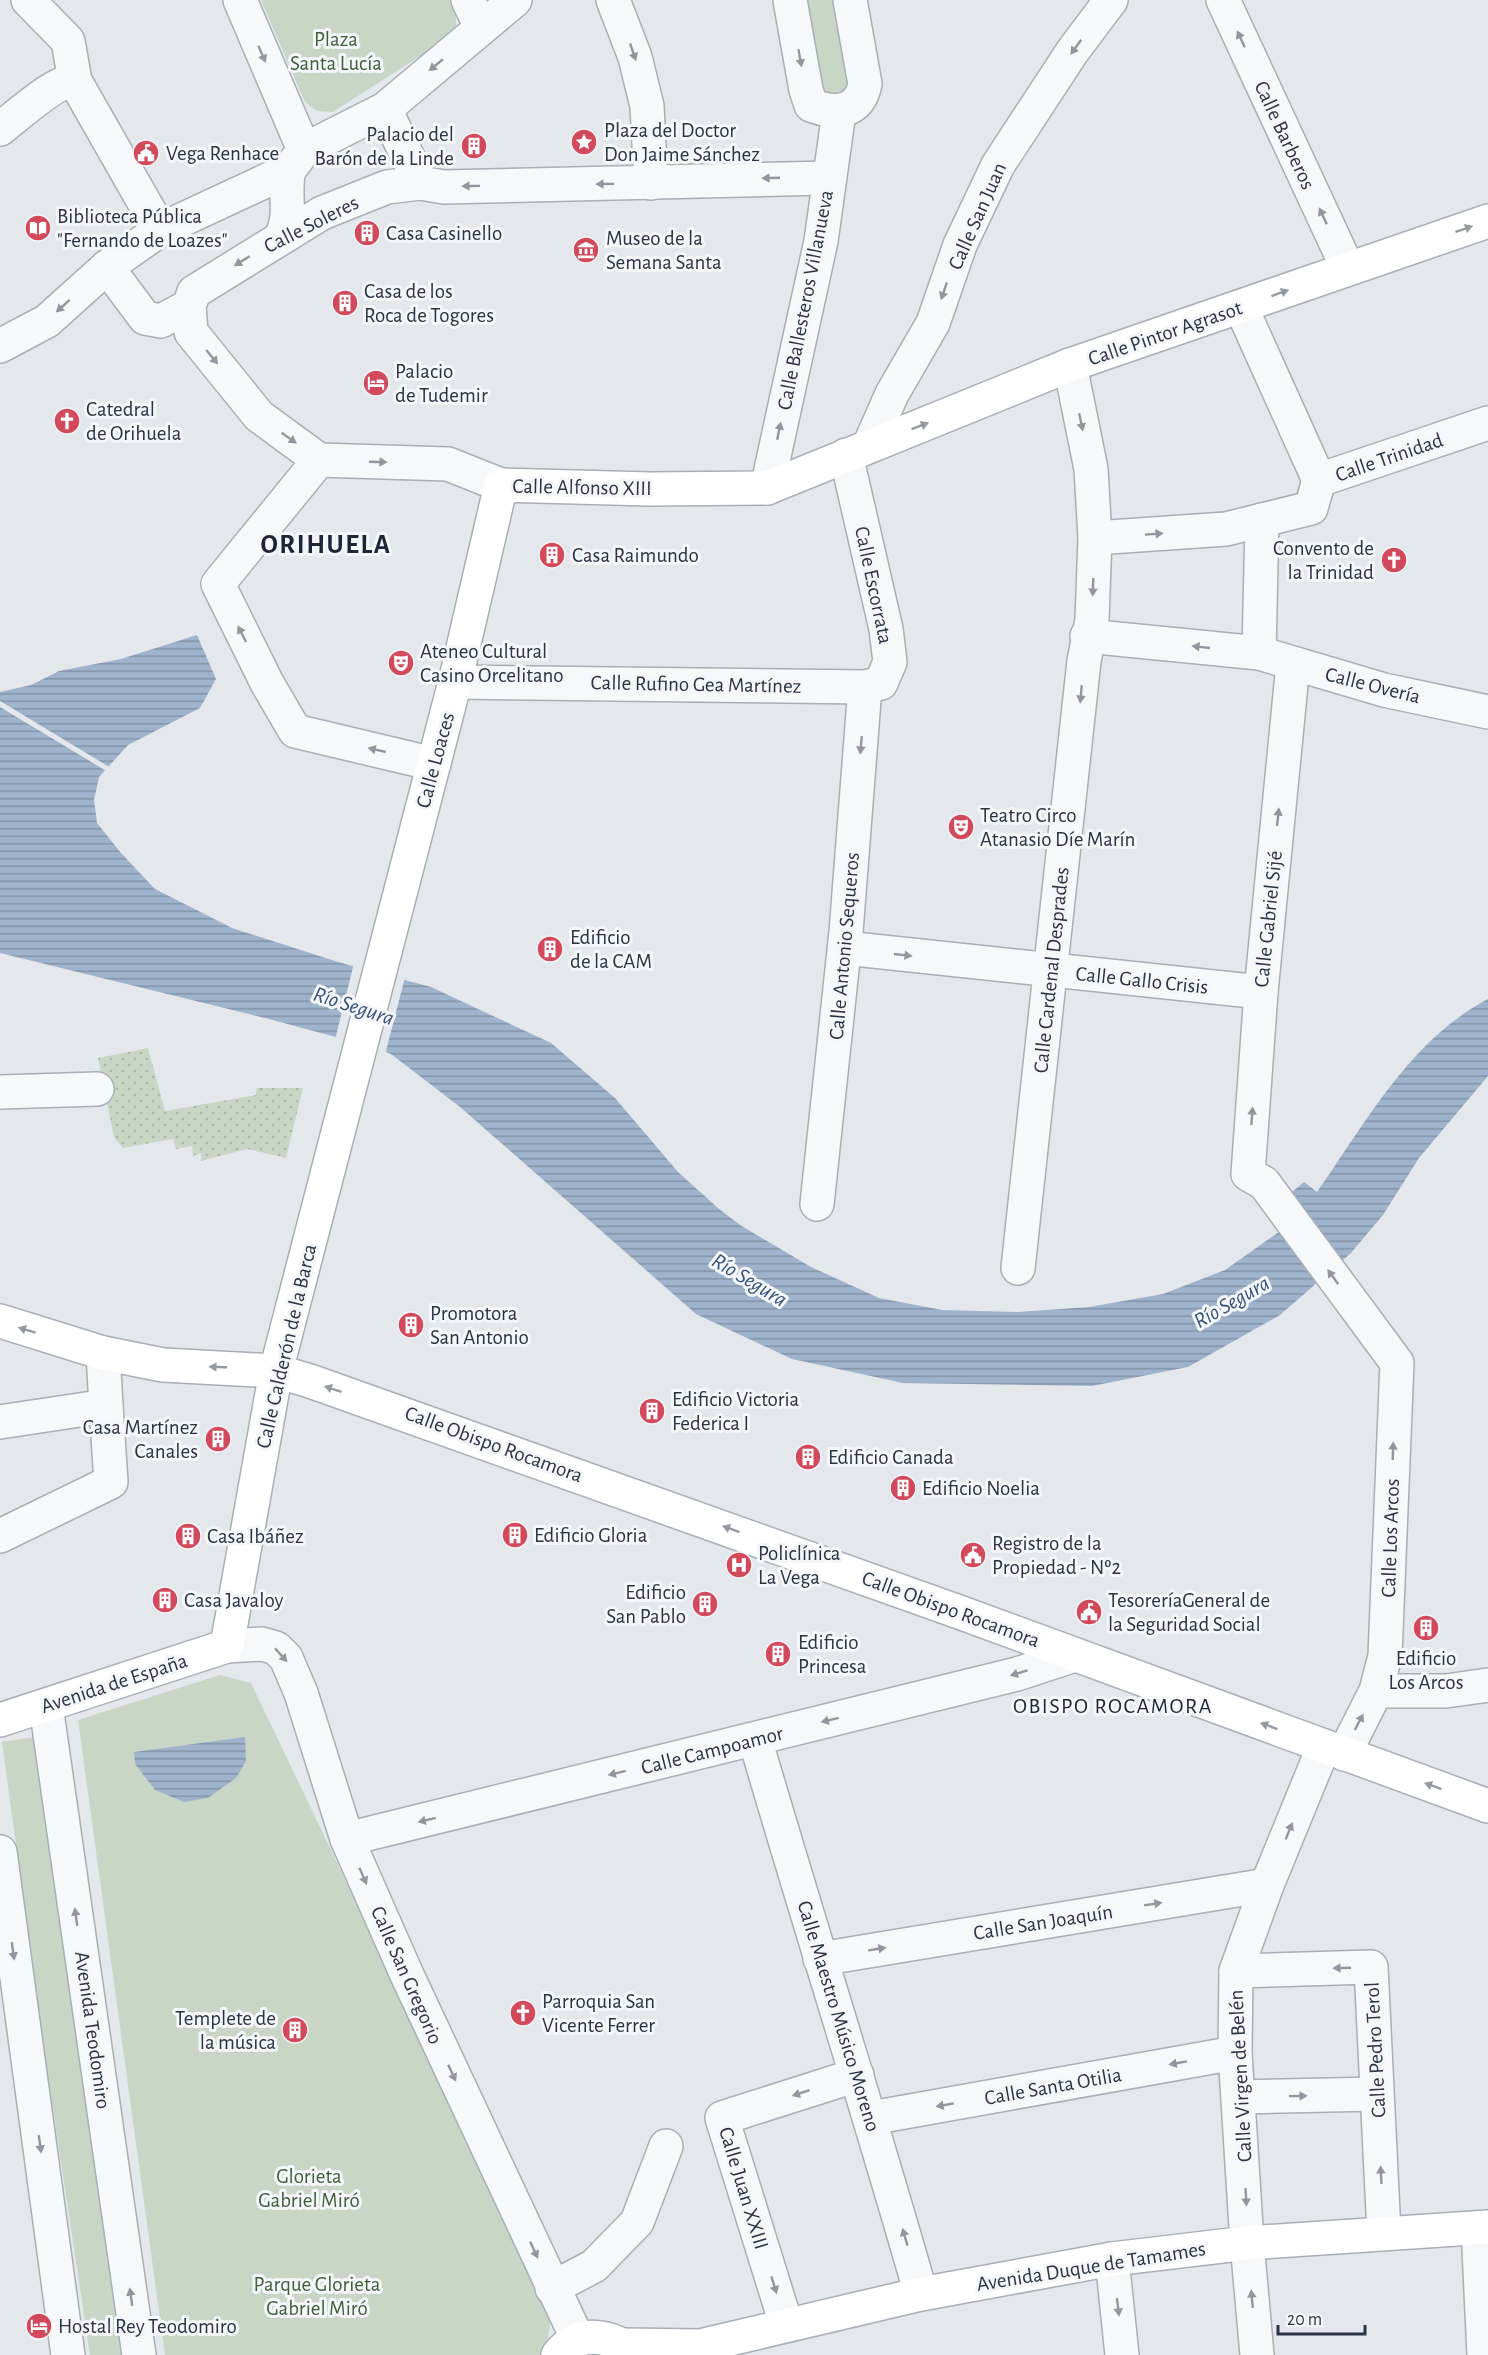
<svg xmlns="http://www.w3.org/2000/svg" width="1488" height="2355" viewBox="0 0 1488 2355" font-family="'Alegreya Sans',sans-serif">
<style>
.grass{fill:url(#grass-dots)}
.green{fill:#c9d6c5}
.water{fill:url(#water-rules)}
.pier{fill:#e4e7ec}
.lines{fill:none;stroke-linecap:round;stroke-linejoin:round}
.street-casing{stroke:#a9aeb7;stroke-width:36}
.secondary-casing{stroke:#a9aeb7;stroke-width:36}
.street{stroke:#f7f8fa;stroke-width:33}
.secondary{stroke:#fff;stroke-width:33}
.oneway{fill:#9196a0}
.oneway2{fill:#959aa2}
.labels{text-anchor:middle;stroke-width:6;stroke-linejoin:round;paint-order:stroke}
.park-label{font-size:21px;fill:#3f6138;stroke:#f4f6f9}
.poi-label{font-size:21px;fill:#2b3445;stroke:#f4f6f9;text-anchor:start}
.street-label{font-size:21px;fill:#2b3445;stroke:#f4f6f9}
.water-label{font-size:22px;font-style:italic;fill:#34527a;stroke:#f4f6f9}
.neighbourhood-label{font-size:22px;letter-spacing:1.5px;fill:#1d2536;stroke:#f4f6f9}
.district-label{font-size:27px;font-weight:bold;letter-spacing:1.5px;fill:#1d2536;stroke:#f4f6f9}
</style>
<defs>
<pattern id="grass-dots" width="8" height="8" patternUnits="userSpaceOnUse" patternTransform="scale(1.5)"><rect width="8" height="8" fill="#c9d6c5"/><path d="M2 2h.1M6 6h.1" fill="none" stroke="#adb8ab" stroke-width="1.8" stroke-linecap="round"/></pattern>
<pattern id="water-rules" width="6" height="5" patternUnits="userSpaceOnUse" patternTransform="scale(1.5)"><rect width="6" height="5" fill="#9fb4cc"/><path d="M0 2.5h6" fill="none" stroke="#8293a7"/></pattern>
</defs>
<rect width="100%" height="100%" fill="#e4e7ec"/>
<path class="grass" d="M148,1048l17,63 91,-16 1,-7h46l-17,70 -39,-9 -46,12v-8l-8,3 -1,-10 -16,3 -3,-10 -50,9 -9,-11 -16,-79z"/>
<g class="green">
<path d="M261,0h191l4,8v19l-11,13 -112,72 -16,-1 -12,-9z"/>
<path d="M803,0h34l12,84 -9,11 -20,-1z"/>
<path d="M220,1675l31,8 301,629 -7,43h-380l-87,-635z"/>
<path d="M34,1737l89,618h-33l-45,-299 -43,-314z"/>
</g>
<g class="water">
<path d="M197,635l19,44 -16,29 -72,37 -29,32 -5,23 3,23 24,30 34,36 77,39 106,34 93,25 120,56 64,55 63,74 40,36 22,17 71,42 68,31 63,12 76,2 71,-5 74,-13 62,-24 72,-51 -10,-23 17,-14 13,10c49,-70 93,-152 171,-193v77l-69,82 -36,57 -33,39 -70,61 -92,52 -96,19 -189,-3 -111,-24 -96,-45 -236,-207 -69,-53 -22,-8 -100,-27 -269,-66v-261l31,-7 28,-14 62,-12z"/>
<path d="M245,1737l1,24 -10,17 -28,20 -24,4 -29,-12 -20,-26 -1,-12z"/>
</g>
<g class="pier">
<path d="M0,701l111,67 -3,4 -108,-65z"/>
<path d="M354,963l51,14 -20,78 -50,-15z"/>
</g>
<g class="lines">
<defs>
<g id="street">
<path d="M28,0l40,41 7,40 85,149"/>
<path d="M240,0l64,150"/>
<path d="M468,0l13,27"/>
<path d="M613,0l22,57 12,49 4,77"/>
<path d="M790,0l16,90 5,15c25,10 48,8 54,-21l-15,-84"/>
<path d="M1223,0l125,269"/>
<path d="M385,109l35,74"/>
<path d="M0,129c16,-12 57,-50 75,-48"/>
<path d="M281,237c12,-23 2,-44 8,-67"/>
<path d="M107,267l38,51 16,3 28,-15"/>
<path d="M1241,307l78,173"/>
<path d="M0,346l47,-25 60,-54 53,-37 129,-60 15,-20 81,-41 130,-109"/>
<path d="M869,446l23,-52 41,-71 27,-78 38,-80 74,-113 39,-52"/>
<path d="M319,460l-101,124 49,99 28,48 139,33"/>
<path d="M1319,480l169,-57"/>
<path d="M501,485l-53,-21 -129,-4 -60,-44 -68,-84 -2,-26 5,-14 128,-79 65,-26 33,-4 24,4 385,-9"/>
<path d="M767,488l54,-247 18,-129"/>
<path d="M1095,538l131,-9 85,-21 8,-28"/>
<path d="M1087,636l172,17 125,37 104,22"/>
<path d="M1259,653l3,-133"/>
<path d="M1293,664l-32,328 -13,182 16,9 133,180 -12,293 -9,35 -32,63"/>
<path d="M455,682l410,5 16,-4 9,-21 -4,-33 -40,-174"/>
<path d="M845,948l416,44"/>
<path d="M0,1092l97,-3"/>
<path d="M817,1204l29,-272 19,-245"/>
<path d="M1018,1268l66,-607 8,-41 3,-82 -4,-69 -21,-104"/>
<path d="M0,1422l106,-16 -3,-53"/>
<path d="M0,1536l111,-54 -5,-76"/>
<path d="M227,1646l35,-2 14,4 10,10 15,35 46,146 60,136 171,365"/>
<path d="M1376,1691h70l42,-6"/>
<path d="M46,1706l93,649"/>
<path d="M755,1739c54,185 113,369 166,555"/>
<path d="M347,1839l670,-165 58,-19"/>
<path d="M0,1852l68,503"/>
<path d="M820,1959l447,-74"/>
<path d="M1236,1971l135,-4 13,266"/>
<path d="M1240,2097l136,-3"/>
<path d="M871,2118l364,-65"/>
<path d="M1478,2228l6,127"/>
<path d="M1112,2259l10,96"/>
<path d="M552,2288l42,-22 43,-44 29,-76"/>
<path d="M786,2324l-64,-206 135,-43"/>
<path d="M1257,2355l-10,-112 -12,-190 1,-82 31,-86 57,-139"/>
</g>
<g id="secondary">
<path d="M0,1321l103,32 60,12 113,6 34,10 649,231 529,194"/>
<path d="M0,1720l227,-74 49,-275 179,-689 46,-197 149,4 117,-1 303,-123 418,-144"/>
<path d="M623,2345l77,1 221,-52 191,-35 135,-16 241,-16"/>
<path d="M558,2355c21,-27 55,-20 77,0"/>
</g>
</defs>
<use href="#street" class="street-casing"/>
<use href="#secondary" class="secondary-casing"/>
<use href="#street" class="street"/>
<use href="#secondary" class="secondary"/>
</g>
<defs><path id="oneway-solid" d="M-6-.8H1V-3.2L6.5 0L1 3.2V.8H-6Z" transform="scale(1.5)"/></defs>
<g class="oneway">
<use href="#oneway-solid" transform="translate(1241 39) rotate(-115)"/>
<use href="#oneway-solid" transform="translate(1076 47) rotate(126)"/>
<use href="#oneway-solid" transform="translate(633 52) rotate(71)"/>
<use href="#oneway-solid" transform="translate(262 54) rotate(66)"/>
<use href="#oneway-solid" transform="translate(800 58) rotate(80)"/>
<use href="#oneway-solid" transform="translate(436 65) rotate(140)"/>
<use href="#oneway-solid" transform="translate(771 178) rotate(178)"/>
<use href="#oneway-solid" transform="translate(605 184) rotate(179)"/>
<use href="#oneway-solid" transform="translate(471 186) rotate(179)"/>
<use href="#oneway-solid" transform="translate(1323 216) rotate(-115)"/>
<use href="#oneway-solid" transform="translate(242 261) rotate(148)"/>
<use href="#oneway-solid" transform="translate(944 291) rotate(109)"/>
<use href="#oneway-solid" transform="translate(63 306) rotate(138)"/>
<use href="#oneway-solid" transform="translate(212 357) rotate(51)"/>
<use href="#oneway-solid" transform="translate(1081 422) rotate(78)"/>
<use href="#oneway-solid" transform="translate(779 431) rotate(-78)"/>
<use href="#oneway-solid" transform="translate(289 438) rotate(35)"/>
<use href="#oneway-solid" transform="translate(378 462) rotate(2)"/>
<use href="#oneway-solid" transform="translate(1154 534) rotate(-4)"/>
<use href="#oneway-solid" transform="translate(1093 587) rotate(92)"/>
<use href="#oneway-solid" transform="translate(242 634) rotate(-117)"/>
<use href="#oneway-solid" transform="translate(1201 647) rotate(-174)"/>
<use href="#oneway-solid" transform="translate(1081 694) rotate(95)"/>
<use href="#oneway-solid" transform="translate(861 745) rotate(95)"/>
<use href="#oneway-solid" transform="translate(377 750) rotate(-167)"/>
<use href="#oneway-solid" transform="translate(1278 817) rotate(-84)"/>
<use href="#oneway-solid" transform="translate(903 955) rotate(6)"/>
<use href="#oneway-solid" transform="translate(1252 1116) rotate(-86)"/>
<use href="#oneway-solid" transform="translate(1333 1277) rotate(-126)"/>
<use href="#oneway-solid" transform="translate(1393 1451) rotate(-88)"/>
<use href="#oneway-solid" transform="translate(281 1655) rotate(48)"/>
<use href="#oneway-solid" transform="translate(1019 1673) rotate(163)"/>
<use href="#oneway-solid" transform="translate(830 1720) rotate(166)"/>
<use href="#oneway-solid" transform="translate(1359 1722) rotate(-62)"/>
<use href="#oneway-solid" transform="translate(617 1773) rotate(166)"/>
<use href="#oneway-solid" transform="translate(427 1820) rotate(166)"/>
<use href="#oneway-solid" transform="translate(1289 1831) rotate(-68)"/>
<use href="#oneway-solid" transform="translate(363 1876) rotate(66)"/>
<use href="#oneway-solid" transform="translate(1153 1904) rotate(-9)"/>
<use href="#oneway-solid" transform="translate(76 1917) rotate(-98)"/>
<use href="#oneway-solid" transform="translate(877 1949) rotate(-9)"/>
<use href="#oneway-solid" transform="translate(13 1951) rotate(82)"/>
<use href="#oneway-solid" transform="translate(1342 1968) rotate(178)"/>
<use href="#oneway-solid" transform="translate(1178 2063) rotate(170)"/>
<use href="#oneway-solid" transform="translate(452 2073) rotate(65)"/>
<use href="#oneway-solid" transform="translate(801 2093) rotate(162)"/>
<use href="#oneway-solid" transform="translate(1298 2096) rotate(-1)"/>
<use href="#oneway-solid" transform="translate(945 2105) rotate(170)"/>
<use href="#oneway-solid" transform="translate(40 2144) rotate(82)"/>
<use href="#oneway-solid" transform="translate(1381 2175) rotate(-93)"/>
<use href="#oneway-solid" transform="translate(1246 2197) rotate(87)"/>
<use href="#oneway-solid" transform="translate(905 2237) rotate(-106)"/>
<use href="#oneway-solid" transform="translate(534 2250) rotate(65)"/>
<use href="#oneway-solid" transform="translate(774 2285) rotate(73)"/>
<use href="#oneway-solid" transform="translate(131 2297) rotate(-98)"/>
<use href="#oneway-solid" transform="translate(1252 2299) rotate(-95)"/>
<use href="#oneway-solid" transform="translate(1118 2307) rotate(83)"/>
</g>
<g class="oneway2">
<use href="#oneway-solid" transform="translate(1464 229) rotate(-19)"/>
<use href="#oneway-solid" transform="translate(1280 293) rotate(-20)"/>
<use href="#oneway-solid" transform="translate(920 426) rotate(-21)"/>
<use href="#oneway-solid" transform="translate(27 1330) rotate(-163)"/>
<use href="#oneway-solid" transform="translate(218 1367) rotate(-178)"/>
<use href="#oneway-solid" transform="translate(333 1389) rotate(-162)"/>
<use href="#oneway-solid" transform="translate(731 1529) rotate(-160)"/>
<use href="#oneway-solid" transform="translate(1269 1726) rotate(-160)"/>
<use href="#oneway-solid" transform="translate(1433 1786) rotate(-160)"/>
</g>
<defs>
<symbol id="sight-disc" viewBox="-11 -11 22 22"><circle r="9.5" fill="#d1495b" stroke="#f4f6f9"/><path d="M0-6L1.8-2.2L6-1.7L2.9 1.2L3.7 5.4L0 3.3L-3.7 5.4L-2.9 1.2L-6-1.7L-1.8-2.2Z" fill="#fff"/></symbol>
<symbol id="building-disc" viewBox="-11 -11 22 22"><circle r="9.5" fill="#d1495b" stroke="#f4f6f9"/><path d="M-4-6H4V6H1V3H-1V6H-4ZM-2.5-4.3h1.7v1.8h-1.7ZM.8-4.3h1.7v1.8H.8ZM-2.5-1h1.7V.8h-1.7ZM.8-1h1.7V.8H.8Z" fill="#fff"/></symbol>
<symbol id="civic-disc" viewBox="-11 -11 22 22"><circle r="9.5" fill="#d1495b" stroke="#f4f6f9"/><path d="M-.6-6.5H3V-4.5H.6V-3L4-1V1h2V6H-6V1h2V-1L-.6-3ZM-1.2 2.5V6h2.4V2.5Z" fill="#fff"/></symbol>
<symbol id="library-disc" viewBox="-11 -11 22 22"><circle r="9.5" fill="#d1495b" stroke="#f4f6f9"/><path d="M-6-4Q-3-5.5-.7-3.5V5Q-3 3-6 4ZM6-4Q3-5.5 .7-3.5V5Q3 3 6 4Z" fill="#fff"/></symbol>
<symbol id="museum-disc" viewBox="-11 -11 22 22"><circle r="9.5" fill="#d1495b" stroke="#f4f6f9"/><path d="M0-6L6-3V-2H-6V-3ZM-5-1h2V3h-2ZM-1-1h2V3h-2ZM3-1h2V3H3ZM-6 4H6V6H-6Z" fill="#fff"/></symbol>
<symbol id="hotel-disc" viewBox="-11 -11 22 22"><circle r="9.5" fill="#d1495b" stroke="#f4f6f9"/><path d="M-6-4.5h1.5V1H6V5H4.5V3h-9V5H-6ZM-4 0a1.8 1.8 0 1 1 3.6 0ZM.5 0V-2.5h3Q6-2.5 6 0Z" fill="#fff"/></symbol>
<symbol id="church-disc" viewBox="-11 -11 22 22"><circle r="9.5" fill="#d1495b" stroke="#f4f6f9"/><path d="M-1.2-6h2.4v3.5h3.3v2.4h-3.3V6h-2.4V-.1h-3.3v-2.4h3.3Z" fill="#fff"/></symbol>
<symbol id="theatre-disc" viewBox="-11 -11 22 22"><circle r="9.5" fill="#d1495b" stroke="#f4f6f9"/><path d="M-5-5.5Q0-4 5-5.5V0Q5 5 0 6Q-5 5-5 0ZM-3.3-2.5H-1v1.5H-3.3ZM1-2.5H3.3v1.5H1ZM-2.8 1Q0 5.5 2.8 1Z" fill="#fff"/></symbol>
<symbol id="hospital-disc" viewBox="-11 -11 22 22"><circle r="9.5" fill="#d1495b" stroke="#f4f6f9"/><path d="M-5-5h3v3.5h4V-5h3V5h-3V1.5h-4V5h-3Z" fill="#fff"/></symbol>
</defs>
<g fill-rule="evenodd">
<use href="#sight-disc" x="569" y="127" width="30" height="30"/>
<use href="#building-disc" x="459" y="131" width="30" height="30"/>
<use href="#civic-disc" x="131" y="138" width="30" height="30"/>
<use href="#library-disc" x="23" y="213" width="30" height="30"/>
<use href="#building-disc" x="352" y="218" width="30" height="30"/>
<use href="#museum-disc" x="571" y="235" width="30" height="30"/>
<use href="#building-disc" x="330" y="288" width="30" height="30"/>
<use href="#hotel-disc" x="361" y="368" width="30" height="30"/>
<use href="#church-disc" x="52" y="406" width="30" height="30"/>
<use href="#building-disc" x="537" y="540" width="30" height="30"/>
<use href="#church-disc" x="1379" y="545" width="30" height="30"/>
<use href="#theatre-disc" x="386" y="648" width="30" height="30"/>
<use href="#theatre-disc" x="946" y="812" width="30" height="30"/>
<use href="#building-disc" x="535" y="934" width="30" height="30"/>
<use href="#building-disc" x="396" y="1310" width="30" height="30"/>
<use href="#building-disc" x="637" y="1396" width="30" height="30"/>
<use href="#building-disc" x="203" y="1424" width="30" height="30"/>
<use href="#building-disc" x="793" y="1442" width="30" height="30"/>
<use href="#building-disc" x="888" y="1473" width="30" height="30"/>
<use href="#building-disc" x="500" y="1520" width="30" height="30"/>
<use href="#building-disc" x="173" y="1521" width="30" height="30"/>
<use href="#civic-disc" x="958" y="1540" width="30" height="30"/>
<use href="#hospital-disc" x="724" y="1550" width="30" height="30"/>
<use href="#building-disc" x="150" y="1585" width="30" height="30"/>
<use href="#building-disc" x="690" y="1589" width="30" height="30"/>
<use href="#civic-disc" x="1074" y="1597" width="30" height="30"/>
<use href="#building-disc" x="1411" y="1613" width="30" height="30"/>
<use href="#building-disc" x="763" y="1639" width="30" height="30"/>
<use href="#church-disc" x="508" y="1998" width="30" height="30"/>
<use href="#building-disc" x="280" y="2015" width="30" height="30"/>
<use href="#hotel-disc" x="24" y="2311" width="30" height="30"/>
</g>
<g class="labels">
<g class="park-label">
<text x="336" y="46">Plaza<tspan x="336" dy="24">Santa Lucía</tspan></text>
<text x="309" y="2183">Glorieta<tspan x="309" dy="24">Gabriel Miró</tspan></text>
<text x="317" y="2291">Parque Glorieta<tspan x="317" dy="24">Gabriel Miró</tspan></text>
</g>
<g class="poi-label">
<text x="604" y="137">Plaza del Doctor<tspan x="604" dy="24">Don Jaime Sánchez</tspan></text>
<text x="454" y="141" text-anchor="end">Palacio del<tspan x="454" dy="24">Barón de la Linde</tspan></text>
<text x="166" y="160">Vega Renhace</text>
<text x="57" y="223">Biblioteca Pública<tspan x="57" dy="24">"Fernando de Loazes"</tspan></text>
<text x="386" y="240">Casa Casinello</text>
<text x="606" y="245">Museo de la<tspan x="606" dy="24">Semana Santa</tspan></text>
<text x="364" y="298">Casa de los<tspan x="364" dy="24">Roca de Togores</tspan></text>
<text x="395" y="378">Palacio<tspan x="395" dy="24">de Tudemir</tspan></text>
<text x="86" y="416">Catedral<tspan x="86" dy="24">de Orihuela</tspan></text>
<text x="1374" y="555" text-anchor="end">Convento de<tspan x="1374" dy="24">la Trinidad</tspan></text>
<text x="572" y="562">Casa Raimundo</text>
<text x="420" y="658">Ateneo Cultural<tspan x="420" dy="24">Casino Orcelitano</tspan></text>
<text x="980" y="822">Teatro Circo<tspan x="980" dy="24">Atanasio Díe Marín</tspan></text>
<text x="570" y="944">Edificio<tspan x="570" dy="24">de la CAM</tspan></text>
<text x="430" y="1320">Promotora<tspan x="430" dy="24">San Antonio</tspan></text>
<text x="672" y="1406">Edificio Victoria<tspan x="672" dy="24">Federica I</tspan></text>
<text x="198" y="1434" text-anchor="end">Casa Martínez<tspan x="198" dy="24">Canales</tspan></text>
<text x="828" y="1464">Edificio Canada</text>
<text x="922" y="1495">Edificio Noelia</text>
<text x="534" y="1542">Edificio Gloria</text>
<text x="207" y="1543">Casa Ibáñez</text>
<text x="992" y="1550">Registro de la<tspan x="992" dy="24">Propiedad - Nº2</tspan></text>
<text x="758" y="1560">Policlínica<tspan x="758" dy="24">La Vega</tspan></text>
<text x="686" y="1599" text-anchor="end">Edificio<tspan x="686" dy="24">San Pablo</tspan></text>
<text x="184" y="1607">Casa Javaloy</text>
<text x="1108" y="1607">TesoreríaGeneral de<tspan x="1108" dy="24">la Seguridad Social</tspan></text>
<text x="798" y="1649">Edificio<tspan x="798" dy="24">Princesa</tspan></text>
<text x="1426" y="1665" text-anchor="middle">Edificio<tspan x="1426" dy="24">Los Arcos</tspan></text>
<text x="542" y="2008">Parroquia San<tspan x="542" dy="24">Vicente Ferrer</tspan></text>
<text x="276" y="2025" text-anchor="end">Templete de<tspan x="276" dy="24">la música</tspan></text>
<text x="58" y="2333">Hostal Rey Teodomiro</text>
</g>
<g class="street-label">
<text transform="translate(1285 135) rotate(65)" y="7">Calle Barberos</text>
<text transform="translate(977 216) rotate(-66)" y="7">Calle San Juan</text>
<text transform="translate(311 224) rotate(-27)" y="7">Calle Soleres</text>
<text transform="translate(805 300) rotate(-79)" y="7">Calle Ballesteros Villanueva</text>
<text transform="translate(1165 333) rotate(-19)" y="7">Calle Pintor Agrasot</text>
<text transform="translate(1389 457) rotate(-19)" y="7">Calle Trinidad</text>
<text transform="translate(582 487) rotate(1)" y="7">Calle Alfonso XIII</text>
<text transform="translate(874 585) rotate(78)" y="7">Calle Escorrata</text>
<text transform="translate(696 684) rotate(1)" y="7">Calle Rufino Gea Martínez</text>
<text transform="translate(1373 685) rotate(14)" y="7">Calle Overía</text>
<text transform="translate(435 760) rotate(-75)" y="7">Calle Loaces</text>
<text transform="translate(1268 919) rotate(-84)" y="7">Calle Gabriel Sijé</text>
<text transform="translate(844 946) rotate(-85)" y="7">Calle Antonio Sequeros</text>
<text transform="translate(1051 970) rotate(-84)" y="7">Calle Cardenal Desprades</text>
<text transform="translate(1142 980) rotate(6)" y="7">Calle Gallo Crisis</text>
<text transform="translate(286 1346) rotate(-77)" y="7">Calle Calderón de la Barca</text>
<text transform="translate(494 1444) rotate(20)" y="7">Calle Obispo Rocamora</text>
<text transform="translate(1390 1538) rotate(-88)" y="7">Calle Los Arcos</text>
<text transform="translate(951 1609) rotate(20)" y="7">Calle Obispo Rocamora</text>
<text transform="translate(114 1683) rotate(-18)" y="7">Avenida de España</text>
<text transform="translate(712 1750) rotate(-14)" y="7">Calle Campoamor</text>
<text transform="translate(1043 1922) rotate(-9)" y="7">Calle San Joaquín</text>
<text transform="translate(407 1975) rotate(66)" y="7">Calle San Gregorio</text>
<text transform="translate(839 2016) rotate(73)" y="7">Calle Maestro Músico Moreno</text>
<text transform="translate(93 2030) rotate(82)" y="7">Avenida Teodomiro</text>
<text transform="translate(1375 2050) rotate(-93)" y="7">Calle Pedro Terol</text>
<text transform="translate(1240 2076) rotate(-93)" y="7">Calle Virgen de Belén</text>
<text transform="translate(1053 2086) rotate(-10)" y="7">Calle Santa Otilia</text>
<text transform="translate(744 2188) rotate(73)" y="7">Calle Juan XXIII</text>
<text transform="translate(1091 2266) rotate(-9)" y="7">Avenida Duque de Tamames</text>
</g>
<g class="water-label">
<text transform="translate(354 1005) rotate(18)" y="8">Río Segura</text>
<text transform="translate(750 1279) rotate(31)" y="8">Río Segura</text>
<text transform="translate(1231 1301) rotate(-30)" y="8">Río Segura</text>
</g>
<g class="neighbourhood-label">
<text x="1113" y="1713">OBISPO ROCAMORA</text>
</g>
<g class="district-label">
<text x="326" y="553">ORIHUELA</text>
</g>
</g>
<path d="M1278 2325v9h87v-9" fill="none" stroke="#2b3445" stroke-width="3"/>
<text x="1287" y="2325" font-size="18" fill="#2b3445" stroke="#f4f6f9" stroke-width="4.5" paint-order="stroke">20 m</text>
</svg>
